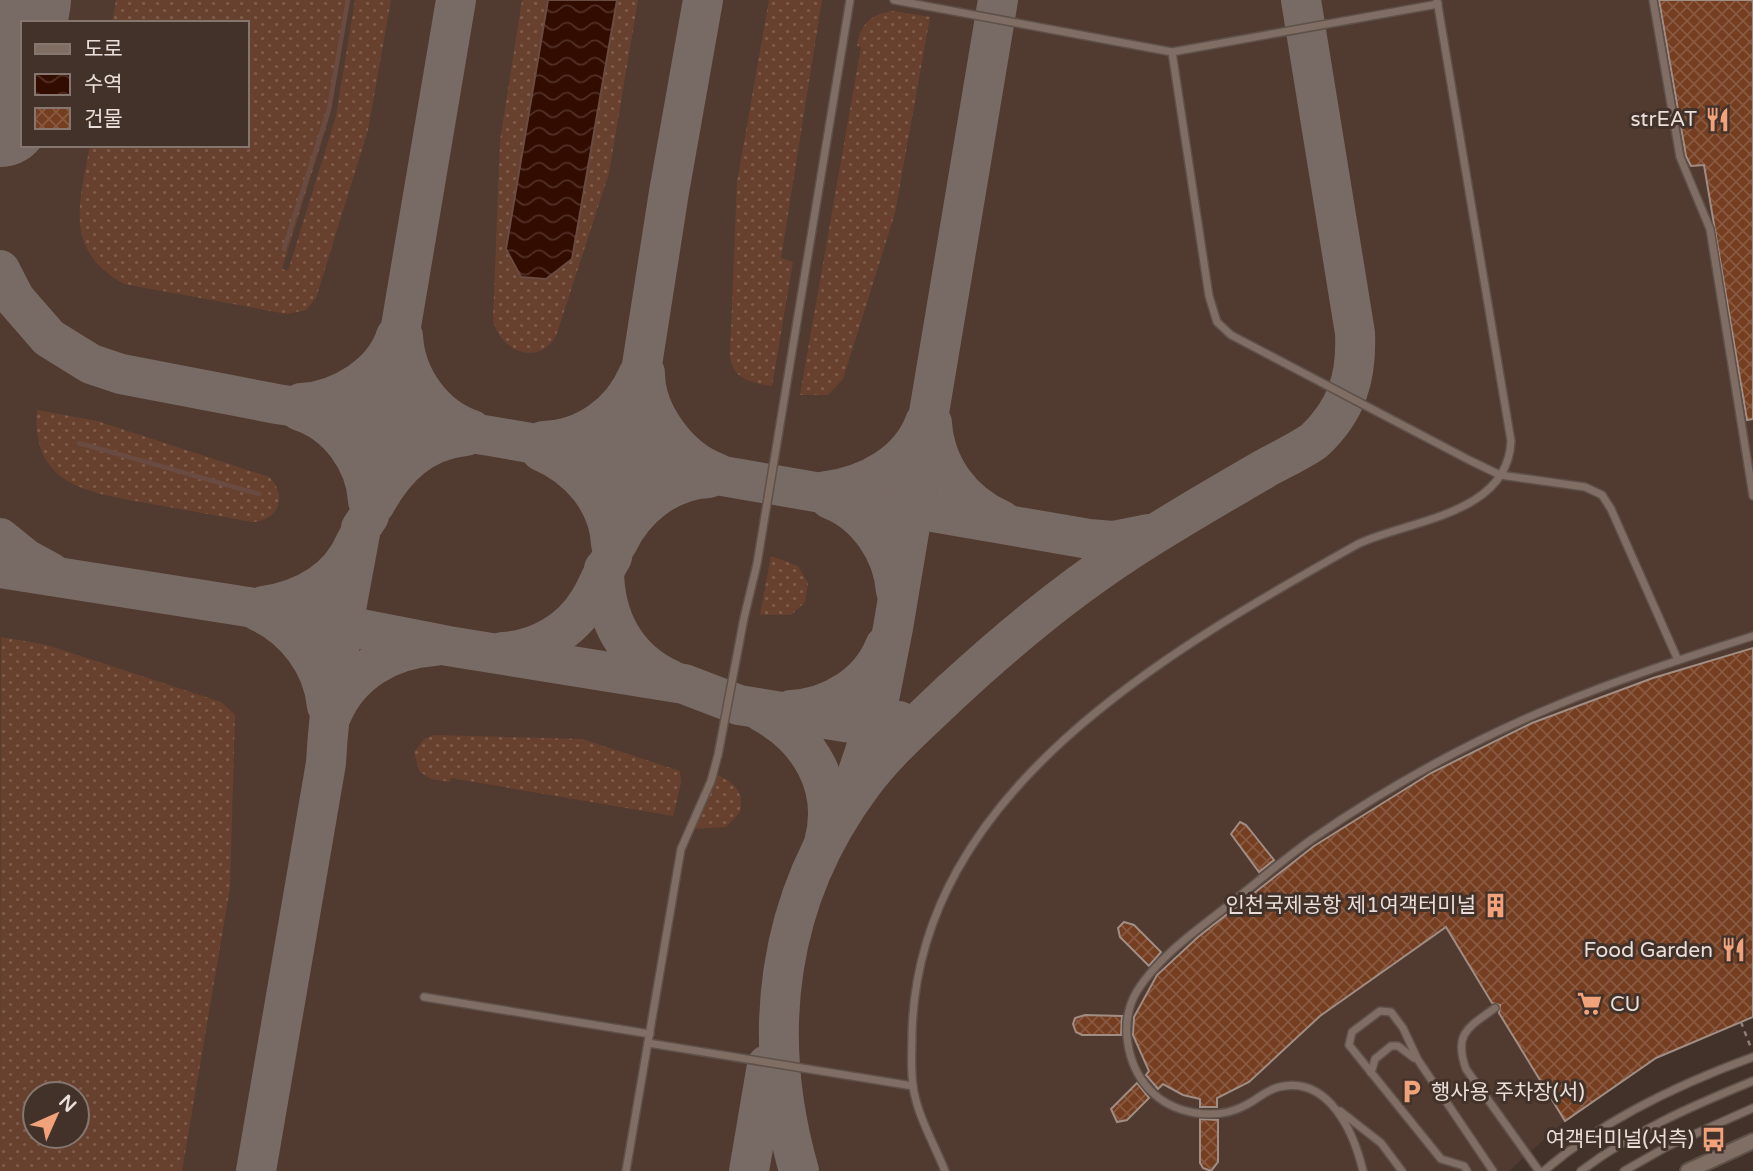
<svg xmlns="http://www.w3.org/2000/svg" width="1753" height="1171" viewBox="0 0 1753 1171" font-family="'Varela Round','Noto Sans KR',sans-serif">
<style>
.built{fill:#513a30;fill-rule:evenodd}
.grass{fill:url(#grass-dots);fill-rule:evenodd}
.water{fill:url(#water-waves);stroke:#6a4b41;stroke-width:2}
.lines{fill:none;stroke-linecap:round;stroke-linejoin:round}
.stream{stroke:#6a4b41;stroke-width:4.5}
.taxiway{stroke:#786a64;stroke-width:40}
.runway{stroke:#786a64;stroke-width:102}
.building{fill:url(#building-cross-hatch);stroke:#a08d84;stroke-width:2}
.service-casing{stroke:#5e514a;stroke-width:10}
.minor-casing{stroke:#5e514a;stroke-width:18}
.path{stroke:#8e8079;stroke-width:2.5;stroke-dasharray:5 5;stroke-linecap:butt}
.service{stroke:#806d64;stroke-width:7}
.minor{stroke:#806d64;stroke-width:14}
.labels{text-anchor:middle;stroke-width:6;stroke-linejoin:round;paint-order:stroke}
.poi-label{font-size:21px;fill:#e9ded9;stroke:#42322a;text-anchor:end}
</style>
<defs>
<pattern id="grass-dots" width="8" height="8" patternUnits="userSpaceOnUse" patternTransform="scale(1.75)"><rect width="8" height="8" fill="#68412e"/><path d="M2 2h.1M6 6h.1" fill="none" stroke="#7e5c4c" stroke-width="1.8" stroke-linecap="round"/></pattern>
<pattern id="water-waves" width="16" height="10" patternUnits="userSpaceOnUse" patternTransform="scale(1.75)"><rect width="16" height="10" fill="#330c00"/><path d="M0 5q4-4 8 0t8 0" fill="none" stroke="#512f25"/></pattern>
<pattern id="building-cross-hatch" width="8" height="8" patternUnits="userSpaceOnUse" patternTransform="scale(1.75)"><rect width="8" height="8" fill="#753e21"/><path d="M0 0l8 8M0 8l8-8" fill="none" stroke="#895941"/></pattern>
</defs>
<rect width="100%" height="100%" fill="#42322a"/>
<path class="built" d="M0,0h1753v1017l-98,41 -90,63 -56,50h-1509zM23,23h224v122h-224zM35,1094h42v42h-42z"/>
<g class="grass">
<path d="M116,0h233l-19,115 -48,154 6,2 48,-155 19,-116h36l-23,130 -52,168 -10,12 -19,4 -163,-30c-62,-35 -44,-81 -34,-139h157v-122h-135z"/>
<path d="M522,0h26l-42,249 66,10 45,-259h21l-29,173 -53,163c-18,31 -56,15 -63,-16l7,-179z"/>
<path d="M769,0h53l-41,258 12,4 -21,124c-20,-3 -40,-7 -42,-30l7,-174z"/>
<path d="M894,11l36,6 -35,196 -52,166 -15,16h-28l61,-348 -4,-1c3,-22 15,-33 37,-35z"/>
<path d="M37,410l60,11 172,56c19,18 10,44 -17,45 -33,-6 -66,-12 -100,-18 -60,-11 -121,-16 -115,-94z"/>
<path d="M771,556l27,10 10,17 -3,19 -14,13h-31z"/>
<path d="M1,637l46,8 174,57 14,13 -5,173 -48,283h-182zM35,1094h42v42h-42z"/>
<path d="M434,735l148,4 98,32 1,12 -8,33 -222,-38 -1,4 -19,-3 -12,-8 -5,-19 10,-13z"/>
<path d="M715,774c18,7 30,18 25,38l-14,15 -35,2z"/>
</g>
<path class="water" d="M548,0h69l-45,259 -26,20 -25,-2 -15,-28z"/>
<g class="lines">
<g class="stream">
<path d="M284,249l45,-140 19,-109"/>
<path d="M79,443l180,51"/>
</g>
<g class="taxiway">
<path d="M0,270l15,29 34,39 42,26 30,10 156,30 213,32 599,103 24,2 35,-7"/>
<path d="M403,336c2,41 30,81 69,94"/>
<path d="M645,373c0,40 33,86 72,100"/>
<path d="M301,403c39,-2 83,-29 95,-67"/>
<path d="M300,411c38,12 66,51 68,90"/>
<path d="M932,423c3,44 30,80 69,97"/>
<path d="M543,441c42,-1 79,-28 95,-66"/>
<path d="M541,451c38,16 68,51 70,93"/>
<path d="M826,491c41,-5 84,-28 99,-69"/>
<path d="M830,499c37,14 63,53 66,92"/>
<path d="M375,504c21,-38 47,-63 91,-68"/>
<path d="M0,538l26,21 24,13"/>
<path d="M617,544c17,-36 51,-64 92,-66"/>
<path d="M0,568l248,39 200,39 236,38 55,21 124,20 36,-4"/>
<path d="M604,569c0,49 21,90 67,111"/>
<path d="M263,606c41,-6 77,-26 93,-65"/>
<path d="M258,611c37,17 65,53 69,95"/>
<path d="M503,652c35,-2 68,-21 86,-51 9,-14 14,-30 23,-44l57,-365 34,-192"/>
<path d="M791,710c40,-2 79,-26 94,-64"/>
<path d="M762,712c48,26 77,75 62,131"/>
<path d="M332,714c18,-42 58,-65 102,-68"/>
<path d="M855,781l19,-56 19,-97 105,-628"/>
<path d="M256,1171l70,-408c4,-79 21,-157 35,-235l8,-12 87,-516"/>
<path d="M749,1171l18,-106"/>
<path d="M799,1171c-39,-136 -23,-272 63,-387 25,-34 58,-62 88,-91 55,-51 115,-101 178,-142 44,-29 90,-55 136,-82 16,-9 34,-17 50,-28 33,-31 43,-64 41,-108l-54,-333"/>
</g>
<path class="runway" d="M0,116l20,-116"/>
</g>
<g class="building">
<path d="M1659,0h94v419l-6,1 -43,-255 -13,1 -5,-10z"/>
<path d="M1753,648v369l-97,41 -91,63 -66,-108 1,-8 -8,-2 -46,-76 -126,89 -71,66 -32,16v9h-17v-8l-17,-4 -20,-11 -5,5 -12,-14 3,-4 -16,-36 1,-18 23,-42 41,-38 116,-91 117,-73 101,-50 121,-45z"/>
<path d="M1240,822l6,3 28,35 -15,12 -28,-38z"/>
<path d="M1124,922l10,3 27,27 -12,14 -29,-29 -2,-9z"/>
<path d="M1085,1015l37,1 -1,19h-39l-6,-3 -3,-8 2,-6z"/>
<path d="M1137,1083l12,15 -22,22 -10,2 -6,-13z"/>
<path d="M1200,1119l18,1v42l-7,9 -8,-3 -3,-5z"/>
</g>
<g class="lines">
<defs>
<g id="service">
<path d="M894,0l278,52 266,-48"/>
<path d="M1653,0l27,157 30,72 43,267"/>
<path d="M1172,52l37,244 8,26 14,13 238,125 31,15 85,12 17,8 9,14 66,149"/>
<path d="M424,997l226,37"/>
<path d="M1495,1008c-26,19 -42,25 -29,61l73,102"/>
<path d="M648,1043l265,43"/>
<path d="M1371,1073l4,-14 16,-13h7l16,12"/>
<path d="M1340,1111l41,32 21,28"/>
<path d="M626,1171l55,-322 30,-68 7,-26 26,-137 13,-54 93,-564"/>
<path d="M945,1171c-10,-25 -26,-53 -31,-79 -4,-19 -2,-39 -2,-58 5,-243 259,-385 446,-490 51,-24 150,-29 153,-103l-74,-441"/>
<path d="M1363,1171c-9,-38 -34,-96 -84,-84 -13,3 -21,12 -33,18 -31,17 -74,9 -97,-16 -23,-25 -30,-68 -12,-98 22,-35 61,-62 93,-87 27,-22 54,-45 82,-65 74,-51 155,-96 238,-131 66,-28 134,-50 203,-72"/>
<path d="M1467,1171l-3,-5 -23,-7 -92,-114 3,-13 28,-21 11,1 12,16 15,32 75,111"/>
<path d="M1544,1171c60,-52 135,-87 209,-114"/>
<path d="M1581,1171c53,-40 111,-65 172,-90"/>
<path d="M1624,1171l44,-25 85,-38"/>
</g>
<path id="minor" d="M1688,1171l65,-30"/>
</defs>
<use href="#service" class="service-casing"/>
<use href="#minor" class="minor-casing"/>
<path class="path" d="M1741,1022l10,26"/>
<use href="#service" class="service"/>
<use href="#minor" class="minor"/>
</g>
<defs>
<symbol id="restaurant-bare" viewBox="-9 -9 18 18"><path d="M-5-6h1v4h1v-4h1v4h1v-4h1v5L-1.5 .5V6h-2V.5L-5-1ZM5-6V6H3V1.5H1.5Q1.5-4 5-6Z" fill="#f1a27b" stroke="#42322a" stroke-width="2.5" paint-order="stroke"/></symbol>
<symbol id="building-bare" viewBox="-9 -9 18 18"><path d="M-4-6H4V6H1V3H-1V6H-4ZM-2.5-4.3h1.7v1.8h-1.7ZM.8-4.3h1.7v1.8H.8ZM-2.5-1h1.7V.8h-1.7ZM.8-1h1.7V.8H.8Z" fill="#f1a27b" stroke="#42322a" stroke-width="2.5" paint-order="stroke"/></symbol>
<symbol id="supermarket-bare" viewBox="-9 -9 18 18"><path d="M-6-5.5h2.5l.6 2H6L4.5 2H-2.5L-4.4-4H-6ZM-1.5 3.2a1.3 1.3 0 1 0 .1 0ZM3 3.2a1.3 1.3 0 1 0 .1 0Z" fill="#f1a27b" stroke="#42322a" stroke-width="2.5" paint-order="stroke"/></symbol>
<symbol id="parking-bare" viewBox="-9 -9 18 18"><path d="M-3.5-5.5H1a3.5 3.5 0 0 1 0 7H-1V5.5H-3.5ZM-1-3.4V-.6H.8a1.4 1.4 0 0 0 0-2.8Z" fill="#f1a27b" stroke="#42322a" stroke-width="2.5" paint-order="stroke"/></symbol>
<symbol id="bus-bare" viewBox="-9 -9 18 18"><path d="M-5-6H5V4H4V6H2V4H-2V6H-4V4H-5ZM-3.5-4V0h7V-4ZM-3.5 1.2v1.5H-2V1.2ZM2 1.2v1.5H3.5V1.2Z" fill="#f1a27b" stroke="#42322a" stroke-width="2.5" paint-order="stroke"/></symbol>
</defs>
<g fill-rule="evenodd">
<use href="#restaurant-bare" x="1700" y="102" width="35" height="35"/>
<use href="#building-bare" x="1478" y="888" width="35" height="35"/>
<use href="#restaurant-bare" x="1716" y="932" width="35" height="35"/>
<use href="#supermarket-bare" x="1572" y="986" width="35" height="35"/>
<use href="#parking-bare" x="1394" y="1074" width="35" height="35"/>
<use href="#bus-bare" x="1696" y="1122" width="35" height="35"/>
</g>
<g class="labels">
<g class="poi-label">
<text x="1697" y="126">strEAT</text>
<text x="1476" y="912">인천국제공항 제1여객터미널</text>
<text x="1713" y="957">Food Garden</text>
<text x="1610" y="1011" text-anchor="start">CU</text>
<text x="1431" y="1099" text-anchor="start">행사용 주차장(서)</text>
<text x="1694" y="1146">여객터미널(서측)</text>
</g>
</g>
<rect x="21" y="21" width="228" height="126" fill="#42322a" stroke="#857770" stroke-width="2"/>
<rect x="35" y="44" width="35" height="10" fill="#806d64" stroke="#857770" stroke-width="2"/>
<text x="84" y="56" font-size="21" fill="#e9ded9">도로</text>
<rect x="35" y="74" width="35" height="21" fill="url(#water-waves)" stroke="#857770" stroke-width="2"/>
<text x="84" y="91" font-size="21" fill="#e9ded9">수역</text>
<rect x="35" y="108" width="35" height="21" fill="url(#building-cross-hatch)" stroke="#857770" stroke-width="2"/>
<text x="84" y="126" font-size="21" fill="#e9ded9">건물</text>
<g transform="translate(56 1115) rotate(45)"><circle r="33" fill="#42322a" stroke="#857770" stroke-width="2"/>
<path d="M0-5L12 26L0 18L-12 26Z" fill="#f1a27b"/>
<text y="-10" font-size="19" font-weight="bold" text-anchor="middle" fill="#e9ded9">N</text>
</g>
</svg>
